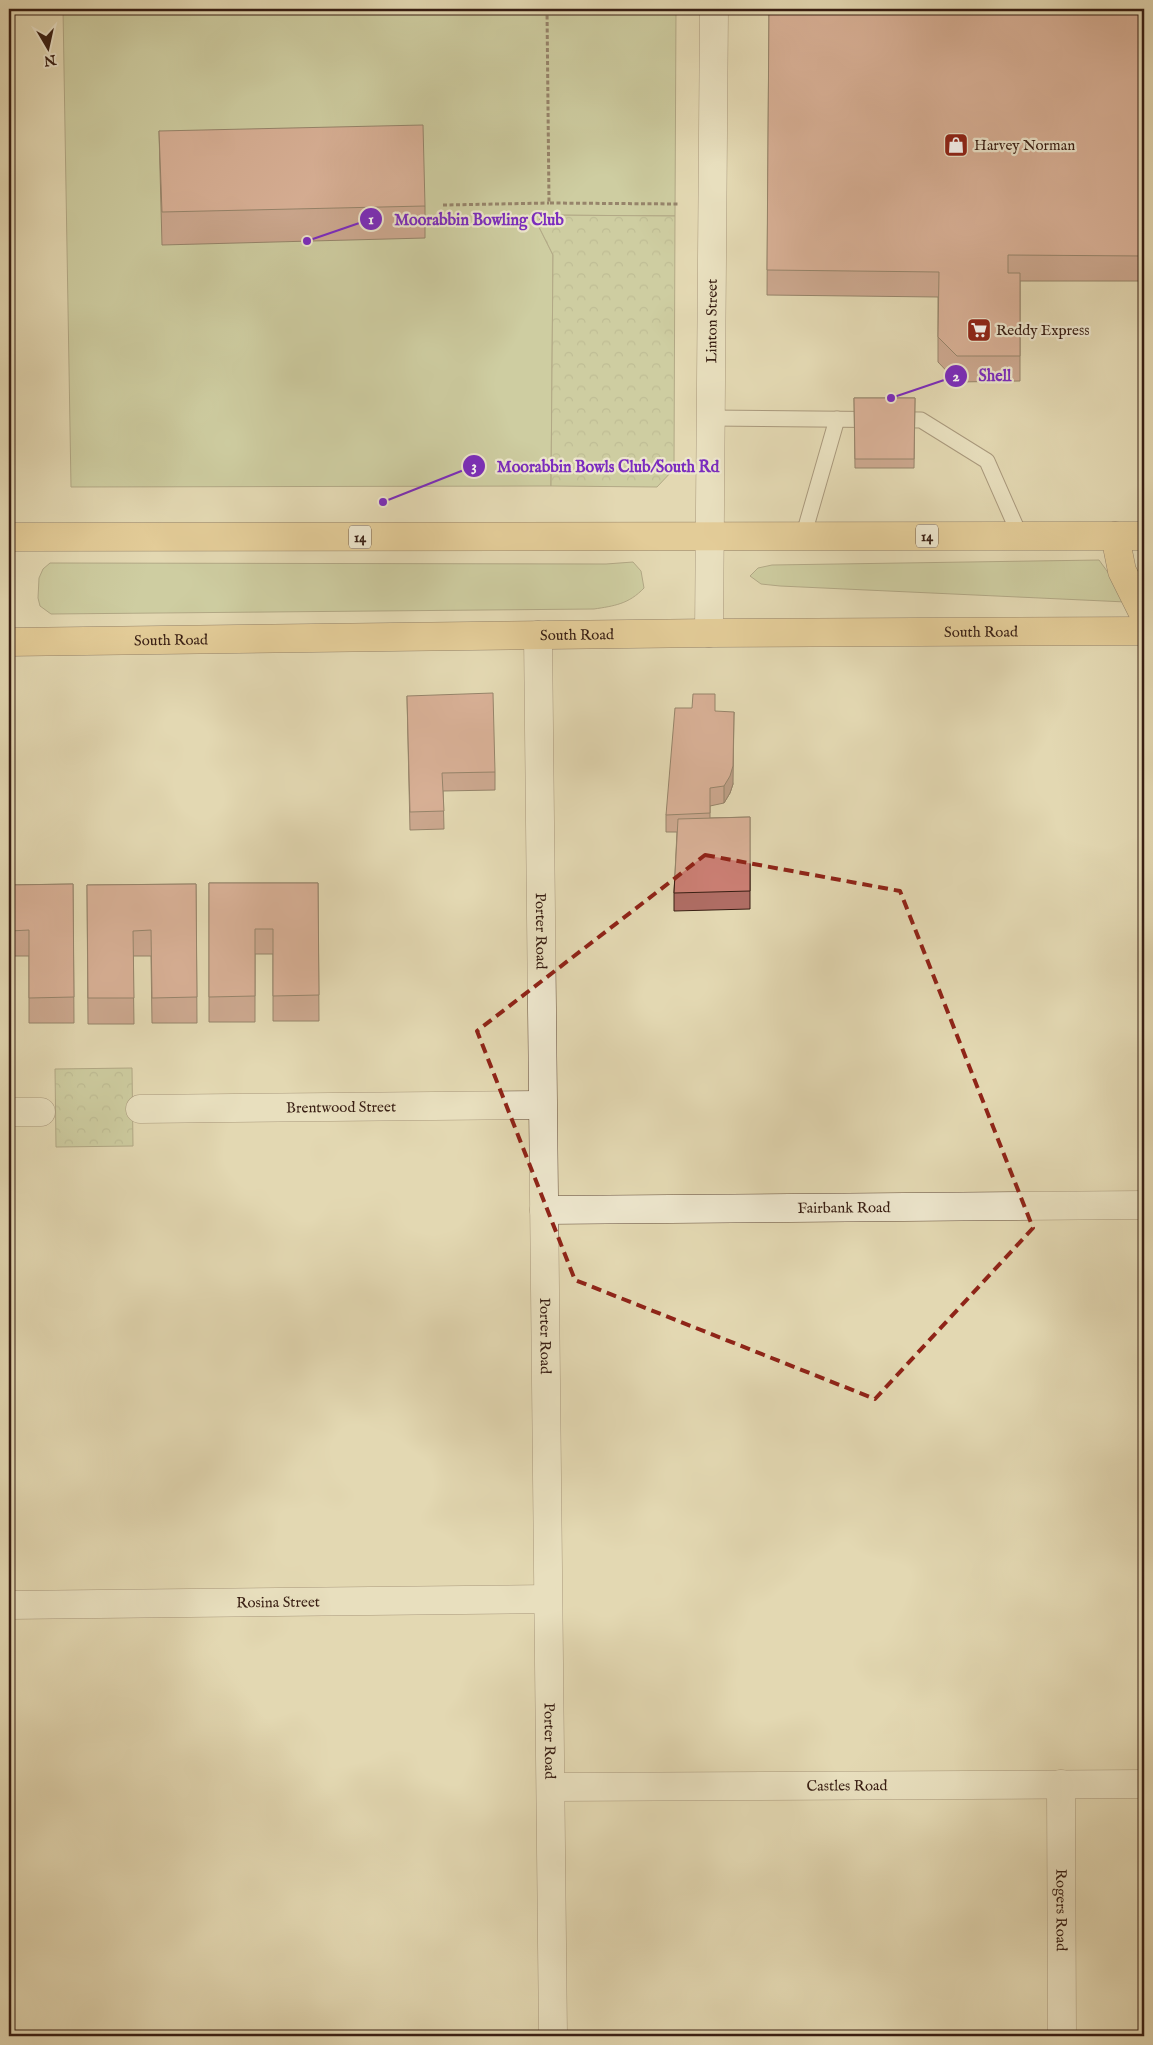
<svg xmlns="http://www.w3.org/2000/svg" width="1153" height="2045" viewBox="0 0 1153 2045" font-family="'IM FELL English',serif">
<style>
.green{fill:#b4bf8c;stroke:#766e50}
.forest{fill:url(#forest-crowns);stroke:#766e50}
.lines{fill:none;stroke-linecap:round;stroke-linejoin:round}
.service-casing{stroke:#634c3b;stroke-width:17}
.minor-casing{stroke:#634c3b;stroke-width:29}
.trunk-casing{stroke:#381e13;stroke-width:29}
.path{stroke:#381e13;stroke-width:3;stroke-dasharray:4 2.5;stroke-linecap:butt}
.service{stroke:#ede6cd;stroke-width:15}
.minor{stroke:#ede6cd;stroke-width:28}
.trunk{stroke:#e2bc79;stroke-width:28}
.wall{fill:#af6d64;stroke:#381e13}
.shaded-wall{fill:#8e5951;stroke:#381e13}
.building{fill:#cb7f74;stroke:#381e13}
.marked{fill:none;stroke:#8f2418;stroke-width:4;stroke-dasharray:10 6;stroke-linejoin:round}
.labels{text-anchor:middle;stroke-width:4.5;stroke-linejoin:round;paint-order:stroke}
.shield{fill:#ede6cd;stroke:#6e5a4b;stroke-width:1}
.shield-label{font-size:14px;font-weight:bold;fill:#381e13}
.poi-label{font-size:15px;fill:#381e13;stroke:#ede6cd;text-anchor:start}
.street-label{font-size:15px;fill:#381e13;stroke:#ede6cd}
.leader{fill:none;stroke:#7b2cbf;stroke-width:2}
.callout-dot{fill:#7b2cbf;stroke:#ede6cd;stroke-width:2}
.mark-label{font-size:15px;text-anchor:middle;font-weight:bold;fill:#fff}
.callout-label{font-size:16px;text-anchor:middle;font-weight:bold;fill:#7b2cbf;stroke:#ede6cd;stroke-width:4.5;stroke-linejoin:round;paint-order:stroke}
</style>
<defs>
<pattern id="forest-crowns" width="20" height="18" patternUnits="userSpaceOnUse" patternTransform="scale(1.25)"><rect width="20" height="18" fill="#b4bf8c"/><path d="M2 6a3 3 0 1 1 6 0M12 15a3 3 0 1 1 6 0" fill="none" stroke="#939b71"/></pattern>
</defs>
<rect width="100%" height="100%" fill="#e3d8b2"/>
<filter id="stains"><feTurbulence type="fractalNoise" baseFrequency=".004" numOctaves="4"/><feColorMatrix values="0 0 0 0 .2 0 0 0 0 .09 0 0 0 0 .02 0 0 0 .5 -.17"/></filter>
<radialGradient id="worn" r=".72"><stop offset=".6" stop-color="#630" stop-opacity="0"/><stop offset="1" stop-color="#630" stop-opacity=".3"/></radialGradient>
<g class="green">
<path d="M63,9h613l-1,207 -135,-1 -1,12 14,28 -2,231 -480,1z"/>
<path d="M1099,560l21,29 6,13 -346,-16 -19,-2 -11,-8 8,-8 14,-3z"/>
<path d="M633,562l8,9 3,17c-15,16 -30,18 -50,21l-543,5 -11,-8 -2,-8 1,-20 4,-9 7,-6 556,1z"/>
</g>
<g class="forest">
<path d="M540,215l135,1 -1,253 -17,18 -106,-1 2,-231 -14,-28z"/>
<path d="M132,1068l1,78 -77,1 -1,-78z"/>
</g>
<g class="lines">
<defs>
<g id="service">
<path d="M711,418l210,2 66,41 33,75"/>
<path d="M803,537l34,-118"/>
</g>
<g id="minor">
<path id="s1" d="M709,633l5,-624"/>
<path id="s2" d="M538,635l15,1401"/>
<path id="s3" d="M140,1109l402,-4"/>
<path d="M9,1112h32"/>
<path id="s4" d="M544,1210l600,-5"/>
<path id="s5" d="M9,1605l538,-6"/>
<path id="s6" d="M1061,1784l1,252"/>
<path id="s7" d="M551,1787l593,-3"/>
</g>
<g id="trunk">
<path d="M1115,536l7,35 22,44"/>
<path d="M9,537l1135,-1"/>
<path id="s8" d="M9,642l700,-9 435,-2"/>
</g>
</defs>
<use href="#service" class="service-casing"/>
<use href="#minor" class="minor-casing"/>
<use href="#trunk" class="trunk-casing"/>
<g class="path">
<path d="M547,9l2,194 129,1"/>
<path d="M443,205l106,-2"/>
</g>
<use href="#service" class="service"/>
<use href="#minor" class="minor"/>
<use href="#trunk" class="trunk"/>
</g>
<g class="wall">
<path d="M769,9h375v272h-124v100l-63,1 -19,-20v-65l-171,-2z"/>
<path d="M159,131l266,75v32l-263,7z"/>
<path d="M854,398h61l-1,70h-59z"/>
<path d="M407,696l88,76v18l-52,1 1,38 -34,1z"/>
<path d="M715,711l18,73 -3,9 -6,10 -14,3v12l40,-1v92l-76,2v-18l3,-61h-11v-17z"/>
<path d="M209,883h109l1,138h-46v-67h-18v68h-46z"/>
<path d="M73,884l1,139h-45v-67h-18v68h-2v-139z"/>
<path d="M196,884l1,139h-45l-1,-67h-18l1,68h-46l-1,-139z"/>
</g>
<path class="shaded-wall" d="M734,712l-1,72 -3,9 -6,10v-17z"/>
<g class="building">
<path d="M769,9h375v247l-136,-1v18h12v83h-63l-19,-19 1,-65 -172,-2z"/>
<path d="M423,125l2,81 -263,6 -3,-81z"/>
<path d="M854,398h61l-1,61h-59z"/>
<path d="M493,693l2,79 -53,1 2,38 -34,1 -3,-116z"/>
<path d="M693,694h22v17l19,1 -1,54 -3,10 -6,10 -14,2v25l-44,2 9,-107h17z"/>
<path d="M750,817v74l-76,2 4,-74z"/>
<path d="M209,883h109l1,112 -46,1v-67h-18v67l-46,1z"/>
<path d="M73,884l1,113 -45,1v-68l-19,1 1,67h-2v-113z"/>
<path d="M196,884l1,113 -45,1 -1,-68 -18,1 1,67h-46l-1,-113z"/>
</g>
<path d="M0 0H1153V2045H0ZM705,855l195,36 133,337 -158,171 -300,-119 -98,-249z" fill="#e3d8b2" fill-opacity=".55" fill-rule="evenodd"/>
<path class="marked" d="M705,855l195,36 133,337 -158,171 -300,-119 -98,-249z"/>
<defs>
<symbol id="shop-square" viewBox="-11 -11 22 22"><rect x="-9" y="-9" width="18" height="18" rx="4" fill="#8f2418" stroke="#ede6cd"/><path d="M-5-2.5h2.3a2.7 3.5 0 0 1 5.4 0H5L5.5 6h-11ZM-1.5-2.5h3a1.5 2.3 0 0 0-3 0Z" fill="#fff"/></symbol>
<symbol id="supermarket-square" viewBox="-11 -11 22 22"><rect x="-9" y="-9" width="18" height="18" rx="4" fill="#8f2418" stroke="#ede6cd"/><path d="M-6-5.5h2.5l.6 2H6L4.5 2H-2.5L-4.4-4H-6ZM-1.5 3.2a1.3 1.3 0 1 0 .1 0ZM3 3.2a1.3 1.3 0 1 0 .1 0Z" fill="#fff"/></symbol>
</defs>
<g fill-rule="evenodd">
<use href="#shop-square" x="942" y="131" width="28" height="28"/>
<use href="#supermarket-square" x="965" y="316" width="28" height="28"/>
</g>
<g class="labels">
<g class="shield">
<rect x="916" y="524.5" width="22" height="23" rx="4"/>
<rect x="349" y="525.5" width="22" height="23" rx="4"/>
</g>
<g class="shield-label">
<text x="927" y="541">14</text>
<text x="360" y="542">14</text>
</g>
<g class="poi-label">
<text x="974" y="150">Harvey Norman</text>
<text x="996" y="335">Reddy Express</text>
</g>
<g class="street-label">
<text dy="5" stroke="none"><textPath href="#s1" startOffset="312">Linton Street</textPath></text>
<text dy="5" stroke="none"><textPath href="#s8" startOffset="972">South Road</textPath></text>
<text dy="5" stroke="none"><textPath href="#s8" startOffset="568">South Road</textPath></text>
<text dy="5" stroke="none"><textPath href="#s8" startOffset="162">South Road</textPath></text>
<text dy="5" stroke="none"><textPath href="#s2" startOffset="296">Porter Road</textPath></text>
<text dy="5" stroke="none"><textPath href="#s3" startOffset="201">Brentwood Street</textPath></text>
<text dy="5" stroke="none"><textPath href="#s4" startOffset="300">Fairbank Road</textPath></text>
<text dy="5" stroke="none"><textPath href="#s2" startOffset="701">Porter Road</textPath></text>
<text dy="5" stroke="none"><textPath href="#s5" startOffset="269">Rosina Street</textPath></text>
<text dy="5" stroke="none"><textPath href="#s2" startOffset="1106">Porter Road</textPath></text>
<text dy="5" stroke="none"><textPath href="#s7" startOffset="296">Castles Road</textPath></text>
<text dy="5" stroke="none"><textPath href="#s6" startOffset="126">Rogers Road</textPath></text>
</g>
</g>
<path class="leader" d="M307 241L371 219M891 398L956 376M383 502L474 466"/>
<g class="callout-dot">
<circle cx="307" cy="241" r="5"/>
<circle cx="891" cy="398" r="5"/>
<circle cx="383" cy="502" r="5"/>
<circle cx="371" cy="219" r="12"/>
<circle cx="956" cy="376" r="12"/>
<circle cx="474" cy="466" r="12"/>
</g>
<g class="mark-label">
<text x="371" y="224">1</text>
<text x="956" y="381">2</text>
<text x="474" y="471">3</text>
</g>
<g class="callout-label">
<text x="479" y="225">Moorabbin Bowling Club</text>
<text x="995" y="381">Shell</text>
<text x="608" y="472">Moorabbin Bowls Club/South Rd</text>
</g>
<rect width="1153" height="2045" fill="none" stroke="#e3d8b2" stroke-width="30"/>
<rect x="10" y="10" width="1133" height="2025" fill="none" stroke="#381e13" stroke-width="2.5"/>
<rect x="15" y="15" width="1123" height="2015" fill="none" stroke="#381e13"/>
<g transform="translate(48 48) rotate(171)" stroke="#ede6cd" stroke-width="4" paint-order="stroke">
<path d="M0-4L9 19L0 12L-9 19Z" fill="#381e13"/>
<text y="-8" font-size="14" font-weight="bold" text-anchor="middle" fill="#381e13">N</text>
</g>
<rect width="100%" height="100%" filter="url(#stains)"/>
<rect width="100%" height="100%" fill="url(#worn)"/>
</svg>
